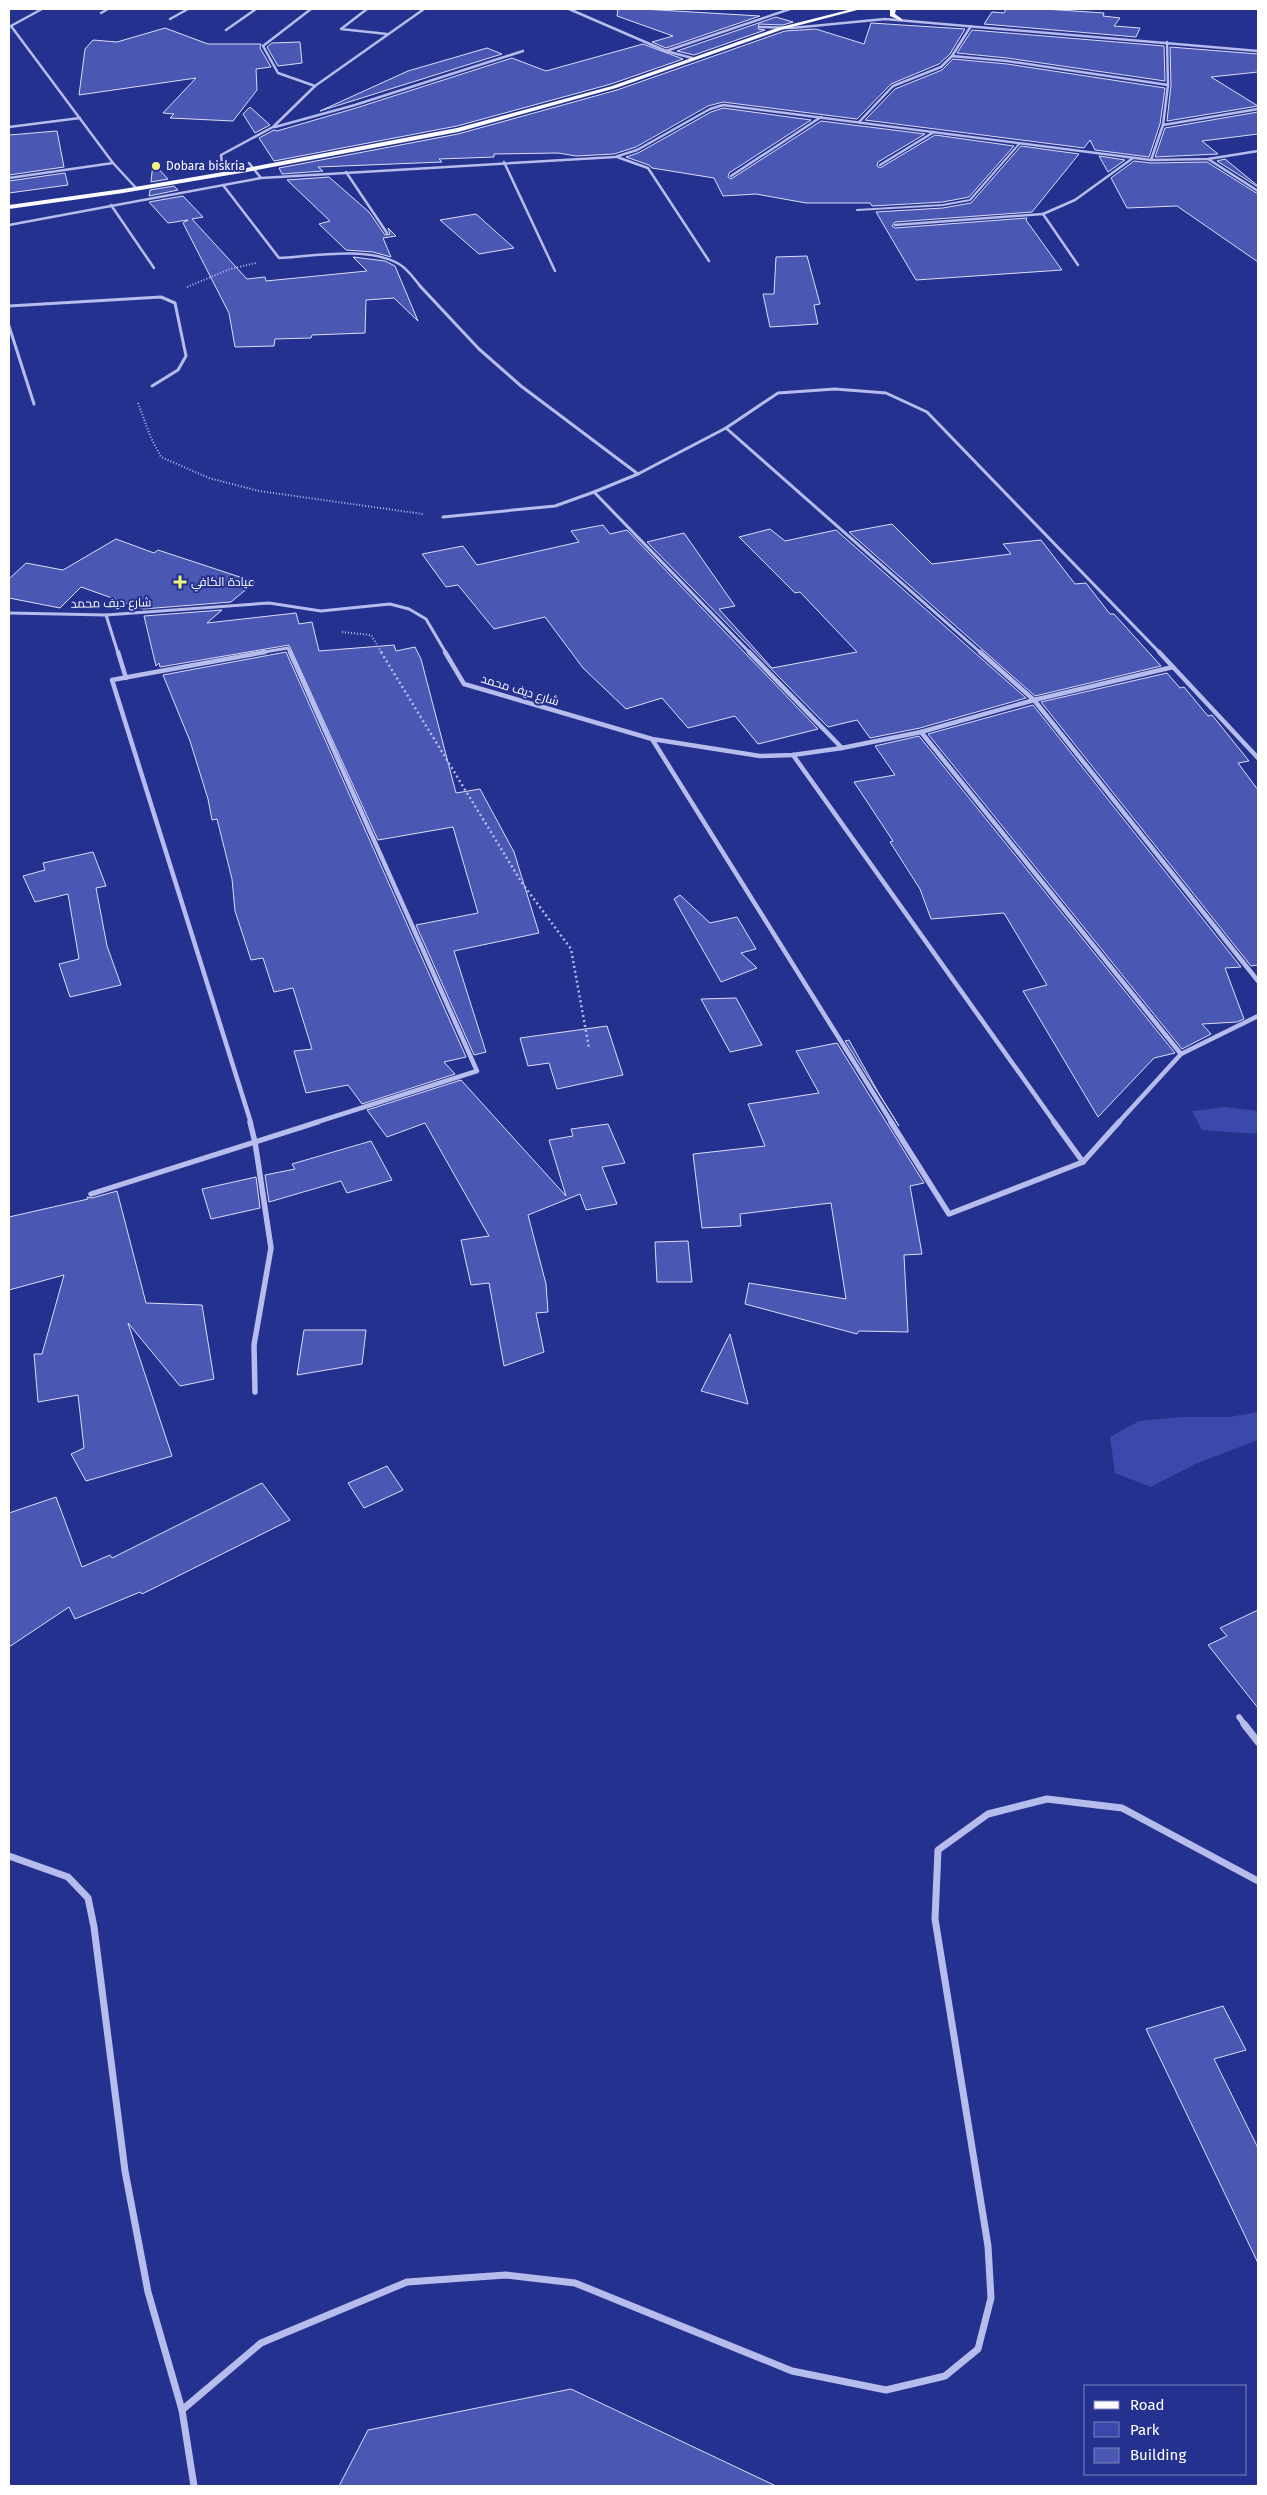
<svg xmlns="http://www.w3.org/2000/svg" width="1267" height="2495" viewBox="0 0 1267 2495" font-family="'Fira Sans',Cairo,sans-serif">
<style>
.green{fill:#3a49ab}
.building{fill:#4a57b3;stroke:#dadef8}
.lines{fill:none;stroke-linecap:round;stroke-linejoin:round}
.path-far1{stroke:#b6bceb;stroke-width:2;stroke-dasharray:1 2;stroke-linecap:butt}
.path{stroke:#b6bceb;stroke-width:2.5;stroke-dasharray:2 3;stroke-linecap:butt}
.service{stroke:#b6bceb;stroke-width:2}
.minor-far4{stroke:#b6bceb;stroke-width:2.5}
.minor-far3{stroke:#b6bceb;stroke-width:3}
.minor-far2{stroke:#b6bceb;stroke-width:4.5}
.minor-far1{stroke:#b6bceb;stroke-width:5.5}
.minor{stroke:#b6bceb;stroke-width:7}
.primary{fill:#fafaff;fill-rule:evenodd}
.poi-dot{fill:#f0f57a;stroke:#25318e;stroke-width:2}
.labels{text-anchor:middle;stroke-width:4;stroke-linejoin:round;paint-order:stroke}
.far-poi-label{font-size:12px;fill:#fff;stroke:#25318e;text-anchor:start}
.far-street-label{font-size:12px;fill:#fff;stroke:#25318e}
</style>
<rect width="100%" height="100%" fill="#25318e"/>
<g class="green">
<path d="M1225,1107l33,4v23l-56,-4 -10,-19z"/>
<path d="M1258,1412v28l-63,24 -44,23 -36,-14 -5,-36 29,-16 45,-4h45z"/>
</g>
<g class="building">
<path d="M618,9h24l118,7 -94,32 -14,-6 21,-6 -56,-20z"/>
<path d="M1006,9h38l60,4 -1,3 17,2 -6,8 26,2 -4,9 -152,-13 8,-12 12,1z"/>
<path d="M776,17l17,5 -10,3 -24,-1 -1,5 7,1 -71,25 -17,-4z"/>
<path d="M871,23l94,6 -15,25 -11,10 -48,20 -34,35 -134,-17 -15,4 -72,41 -22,7 -38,2 -18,-3 -64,1v3l-55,2 3,3 -124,5 5,4 -41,3 -3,-6 179,-34 159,-44 168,-59 31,-2 48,15z"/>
<path d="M165,28l43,16h53l-1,4 11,19 -15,2 1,21 -24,31 -63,-3 4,-4 -11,-1 33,-35 -117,17 6,-46 8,-9 24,2z"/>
<path d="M972,30l192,16 1,35 -158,-23 -50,-5z"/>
<path d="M300,42l2,21 -24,3 -11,-19 5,-4z"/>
<path d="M643,44l40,15 -72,25 -154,42 -183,35 -15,-23 15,-8 3,1 79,-23 156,-50 34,13z"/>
<path d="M1170,47l88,7v18l-47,5 47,29 -91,15 4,-36z"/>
<path d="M487,48l15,6 -182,57 88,-40z"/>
<path d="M953,59l54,5 158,24 -5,36 -11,33 -54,-7 -5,-10 -6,8 -219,-28 30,-31 47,-19z"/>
<path d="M250,107l20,18 -15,8 -12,-19z"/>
<path d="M723,108l88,12 -82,53 -1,4 3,2 90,-58 104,13 -47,28 -1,4 3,2 55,-33 79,11 -45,51 -26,5 -71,4 -2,-3h-64l-50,-9 -33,2 -9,-18 -62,-10 -3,-3 -23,-8 12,-4 73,-41z"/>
<path d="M1258,112v22l-56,7 16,13 -63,3 10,-29z"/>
<path d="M57,131l7,36 -55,8v-40z"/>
<path d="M1021,146l58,8 -47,58 -137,10 -3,4 3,2 132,-10 -1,2 36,50 -146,10 -40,-68 67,-4 28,-5z"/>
<path d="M1099,156l26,4 -17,12z"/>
<path d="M1225,159l33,27v1l-41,-26z"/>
<path d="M1134,161l17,2 56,-1 51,32v68l-81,-56 -50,2 -16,-30z"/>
<path d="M153,163l15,16 -17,3z"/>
<path d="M65,173l3,12 -59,8v-12z"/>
<path d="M329,177l40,35 16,23 5,-1 -2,-6 8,8 -13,2 8,19 -18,-5 -27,-2 -27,-26 11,-3 -43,-41z"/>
<path d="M174,186l4,4 -29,6 1,-6z"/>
<path d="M183,196l20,21 -11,2 55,60 18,-2 1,4 101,-10 -14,-14 32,4 10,5 23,55 -24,-23 -28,2 -1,33 -53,2 -1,3 -36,1 -1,7 -39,1 -6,-34 -46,-90 5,-3 -20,3 -19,-21z"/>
<path d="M476,214l38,34 -35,6 -39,-34z"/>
<path d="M807,256l13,48 -6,1 4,19 -48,3 -7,-33h11l2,-37z"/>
<path d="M892,524l40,40 79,-10 -8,-10 38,-4 34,44 11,-1 24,31h4l47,52 -126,30 -186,-164z"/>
<path d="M603,525l7,9 17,-4 191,199 -60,15 -23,-28 -47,12 -26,-30 -36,11 -43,-41 -38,-51 -51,12 -36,-44 -12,2 -24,-33 41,-8 14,19 102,-23 -8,-11z"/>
<path d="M770,529l15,12 51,-11 190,168 -106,30 -50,10 -13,-18 -29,7 -181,-185 37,-9 51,73 -16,3 53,59 85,-16 -57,-60 -5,1 -56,-56z"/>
<path d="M116,539l38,14 4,-3 97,32 -24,20 -88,7 -62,-22 -21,21 -51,-10v-19l17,-16 37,7z"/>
<path d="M222,610l-15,13 89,-10 3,11 13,-2 7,29 75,-6 2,6 19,-4 6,12 35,134 24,-4 34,63 25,81 -85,18 32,101 -12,3 -58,-130 62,-12 -25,-86 -75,13 -89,-195 -129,22 -1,-4 -3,3 -12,-50z"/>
<path d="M286,652l180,405 -22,5 11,12 -93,30 -14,-19 -42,8 -12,-42 18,-2 -19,-61 -19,4 -11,-34 -12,2 -16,-49 -3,-32 -15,-60 -5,1 -4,-21 -18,-58 -27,-66z"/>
<path d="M1167,673l13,15 4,-1 24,29 4,-1 37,46 -11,2 20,27v175l-7,1 -210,-264z"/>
<path d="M1033,705l208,262 -16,1 19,51 -7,3 -35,2 9,10 -29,15 -254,-315z"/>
<path d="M919,736l256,317 -21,5 -56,59 -75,-126 24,-6 -43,-72 -73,6 -11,-30 -30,-47 3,-1 -39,-59 41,-7 -20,-29z"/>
<path d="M93,852l13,34 -10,2 11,58 14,39 -51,12 -11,-33 20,-5 -11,-65 -33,8 -12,-26 22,-6 -2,-7z"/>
<path d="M680,895l30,28 27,-6 19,32 -15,4 16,15 -36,14 -47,-83z"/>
<path d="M736,998l26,47 -32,7 -29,-53z"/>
<path d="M607,1026l16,49 -66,14 -8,-26 -21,3 -8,-28z"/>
<path d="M849,1040l29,52 21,34 -5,-8 -49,-77z"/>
<path d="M837,1043l87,140 -14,3 12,68 -18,1 4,77 -49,-1 -2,3 -112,-30 4,-21 97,16 -15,-96 -91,11 1,12 -39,2 -9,-74 72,-8 -17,-42 71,-11 -23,-42z"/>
<path d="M461,1080l105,116 -17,-56 24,-4 -2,-7 37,-5 17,39 -23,4 15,37 -31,6 -6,-16 -52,21 18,69 2,28 -12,1 8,39 -40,14 -15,-83 -18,2 -10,-45 28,-4 -64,-113 -38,14 -20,-27z"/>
<path d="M371,1141l21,39 -45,13 -6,-12 -72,21 -4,-27 30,-6 -3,-5z"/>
<path d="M256,1177l4,31 -49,11 -9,-30z"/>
<path d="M117,1191l29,112 56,2 12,74 -34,7 -52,-63 44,133 -86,25 -15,-27 13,-6 -6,-53 -40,7 -4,-48h8l22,-79 -55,15v-73l79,-18 -1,-2 5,1z"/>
<path d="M688,1241l4,41h-35l-2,-40z"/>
<path d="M304,1330h62l-4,34 -65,11z"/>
<path d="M730,1334l18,70 -47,-13z"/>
<path d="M387,1466l16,24 -39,18 -16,-25z"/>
<path d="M262,1483l28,37 -148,74 -2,-2 -65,27 -6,-12 -60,40v-134l47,-16 26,70 28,-12 2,3z"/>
<path d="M1258,1610v98l-50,-63 19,-9 -7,-8z"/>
<path d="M1223,2006l23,44 -32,9 44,89v115l-112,-234z"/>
<path d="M571,2389l205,97h-437l29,-56z"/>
</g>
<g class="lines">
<g class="path-far1">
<path d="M187,287l43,-18 26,-6"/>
<path d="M138,403l13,35 10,19 48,21 50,13 164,23"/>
<path d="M342,632l29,3 11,18"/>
</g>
<path class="path" d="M381,652l141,231 49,66 18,99"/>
<path class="service" d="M857,210l86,-5 27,-5 50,-57"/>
<g class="minor-far4">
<path d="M311,9l-48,37 15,27 37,13"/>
<path d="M367,9l-26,20 46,5"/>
<path d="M569,9l97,42 26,7"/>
<path d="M101,13l7,-4"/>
<path d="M170,19l18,-10"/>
<path d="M11,26l102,137 24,26"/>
<path d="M9,27l33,-18"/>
<path d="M760,27l32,1 93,-9 373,32"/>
<path d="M226,30l30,-21"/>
<path d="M1167,42l1,43"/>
<path d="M666,51l124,-42"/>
<path d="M952,56l19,-30"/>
<path d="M859,122l34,-36 48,-19 11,-11 55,5 161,24 -5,40 -12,35"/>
<path d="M1163,125l95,-16"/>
<path d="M9,127l71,-9"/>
<path d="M275,127l80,-22 168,-54"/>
<path d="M617,157l31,11 61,93"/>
<path d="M1208,159l50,32"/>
<path d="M504,162l51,109"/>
<path d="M249,163l12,15"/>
<path d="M880,165l54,-33"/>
<path d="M346,172l41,61"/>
<path d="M232,173l-10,-9 -1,-9 52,-28 42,-41 109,-77"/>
<path d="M731,176l90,-59"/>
<path d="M9,178l104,-15"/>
<path d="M223,185l56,73c35,-2 89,-12 120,6 9,5 16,16 22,23"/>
<path d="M111,205l43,63"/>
<path d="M1043,214l32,-14 58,-42"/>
<path d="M9,225l252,-47 354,-21 22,-7 73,-41 13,-4 428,55 57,-1 50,-8"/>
<path d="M895,225l148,-11 35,51"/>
</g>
<g class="minor-far3">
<path d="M420,286l59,63 42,37 117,88"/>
<path d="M9,306l152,-9 14,6 11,53 -8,14 -26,16"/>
<path d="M9,326l25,78"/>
<path d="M726,428l255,225"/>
<path d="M594,492l156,161"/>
<path d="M443,517l112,-11 39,-14 44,-18 88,-46 52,-35 57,-4 51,4 41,19 233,241"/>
<path d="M9,613l97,2 163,-12 52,8 69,-7 19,5 17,10 20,34"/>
<path d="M106,615l12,38"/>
<path d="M258,653l30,-5 2,5"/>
</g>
<g class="minor-far2">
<path d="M118,652l8,26"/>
<path d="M290,652l187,419 -163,52"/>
<path d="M445,652l19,32 188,55 108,17 33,-1 49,-7 79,-16 113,-32 139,-33"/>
<path d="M749,652l93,96"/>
<path d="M980,652l54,48 224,281"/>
<path d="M1159,652l99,106"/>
<path d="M921,732l260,322"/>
<path d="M652,739l240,384"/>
<path d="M793,755l262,368"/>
<path d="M251,1123l-139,-443 153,-28"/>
<path d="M1118,1123l63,-69 77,-38"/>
</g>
<g class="minor-far1">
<path d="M250,1122l5,20"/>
<path d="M891,1122l58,92 134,-52 36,-40"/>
<path d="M1054,1122l29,40"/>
<path d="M255,1142l16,106 -17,97 1,47"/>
<path d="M255,1142l63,-20"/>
<path d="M91,1194l164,-52"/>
<path d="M1239,1717l6,8"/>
</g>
<g class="minor">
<path d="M1244,1724l14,18"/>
<path d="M9,1856l59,21 20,21 6,29 31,244 23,121 34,118"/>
<path d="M194,2486l-12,-76 79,-67 146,-61 99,-7 69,8 217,88 94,19 59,-14 33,-27 13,-51 -3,-52 -53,-327 3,-69 50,-36 59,-15 75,9 136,73"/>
</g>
<g class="primary">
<path d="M852,9h9l-80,21 -165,58 -158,44 -217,41 -118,20 -114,16v-4l114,-16 118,-20 216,-41 155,-42 165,-58z"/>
<path d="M890,9h6l-1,5 7,5v2l-12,-5z"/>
</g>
</g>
<g class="poi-dot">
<circle cx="156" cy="166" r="5"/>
<path d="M177.5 574.5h5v5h5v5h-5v5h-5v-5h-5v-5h5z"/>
</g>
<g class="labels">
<g class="far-poi-label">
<text x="166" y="170">Dobara biskria</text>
<text x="191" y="586">عيادة الكافي</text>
</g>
<g class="far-street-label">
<text transform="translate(111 603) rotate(-1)" y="4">شارع ديف محمد</text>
<text transform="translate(520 690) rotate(17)" y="4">شارع ديف محمد</text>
</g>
</g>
<rect width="1267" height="2495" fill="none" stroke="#ffffff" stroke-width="20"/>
<rect x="1084" y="2385" width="162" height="90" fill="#25318e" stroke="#7c83bb"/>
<rect x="1094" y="2401" width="25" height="8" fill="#fafaff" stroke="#7c83bb"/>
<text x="1130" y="2410" font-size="15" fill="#ffffff">Road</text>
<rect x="1094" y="2422" width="25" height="15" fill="#3a49ab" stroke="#7c83bb"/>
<text x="1130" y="2435" font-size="15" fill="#ffffff">Park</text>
<rect x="1094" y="2448" width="25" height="15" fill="#4a57b3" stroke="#7c83bb"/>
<text x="1130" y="2460" font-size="15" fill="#ffffff">Building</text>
</svg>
